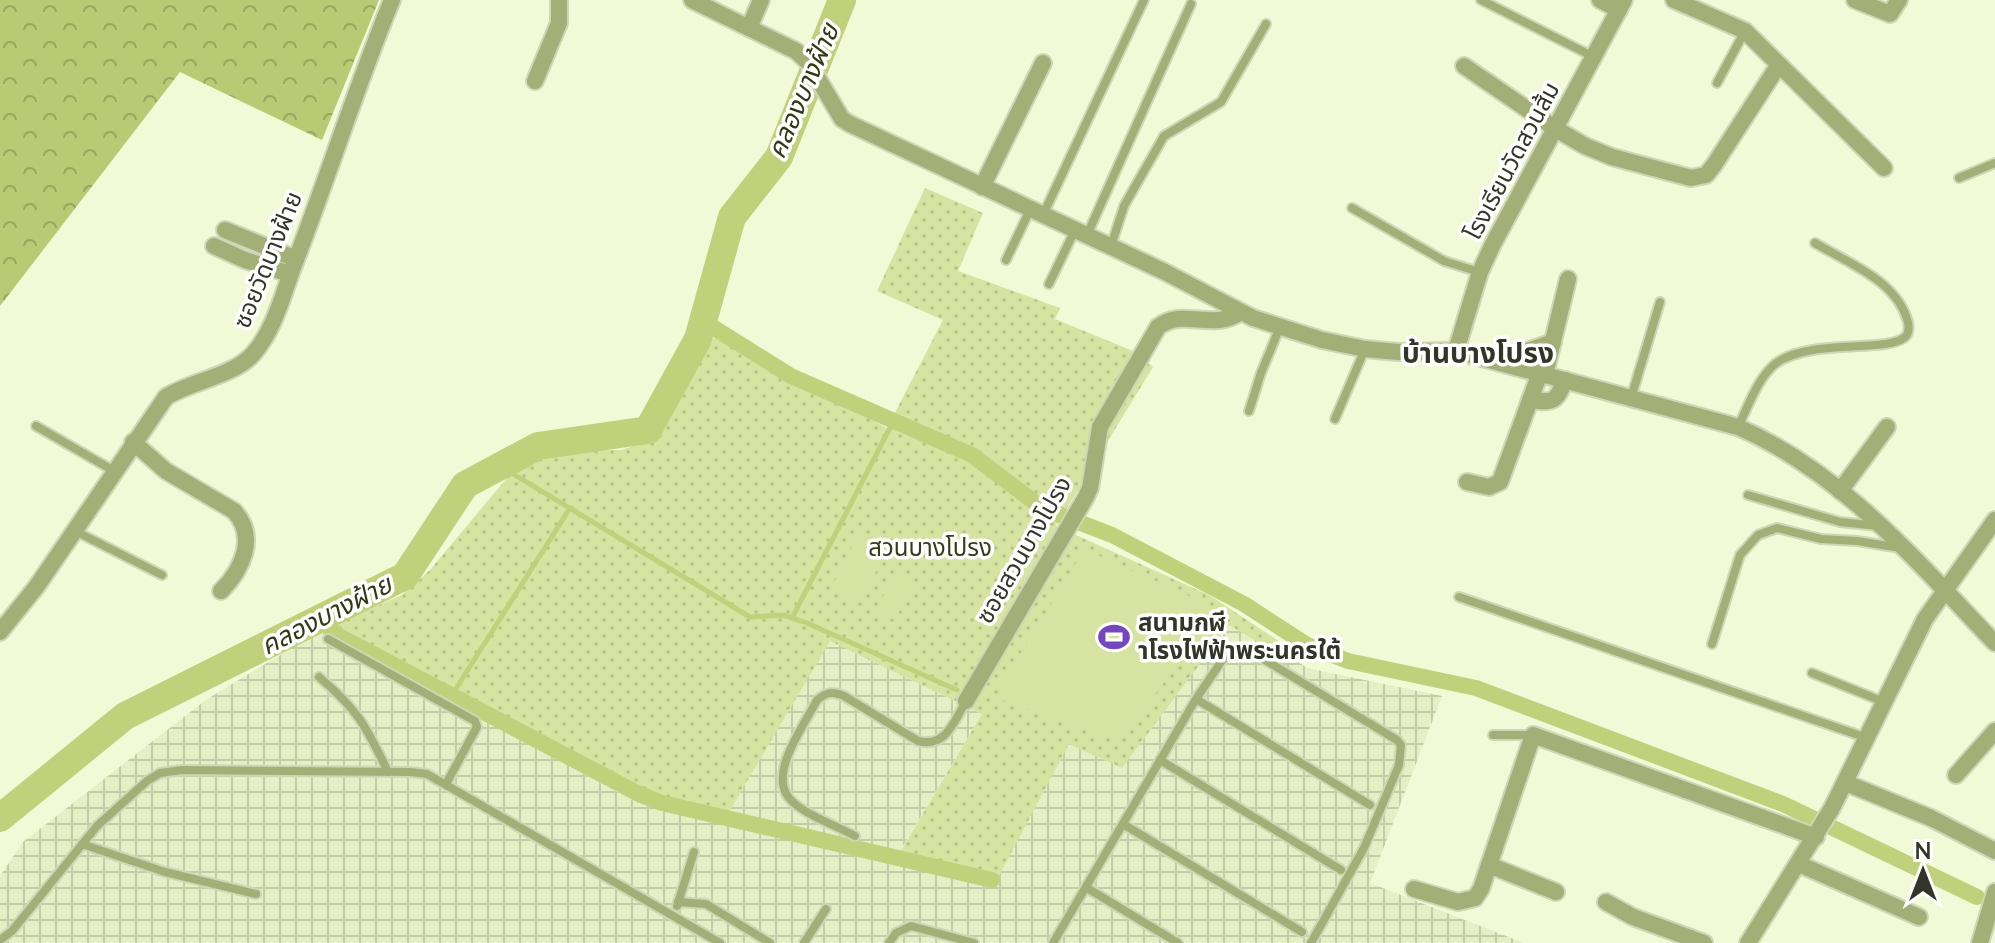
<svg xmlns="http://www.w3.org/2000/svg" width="1995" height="943" viewBox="0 0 1995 943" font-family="Lato,'Noto Sans Thai',sans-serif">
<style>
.industrial{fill:url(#industrial-grid)}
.grass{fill:url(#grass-dots)}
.forest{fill:url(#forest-crowns)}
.garden{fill:#d6e3a1}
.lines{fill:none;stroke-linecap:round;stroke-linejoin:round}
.stream{stroke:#c1d17b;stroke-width:5}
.canal{stroke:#c1d17b;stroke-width:16}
.river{stroke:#c1d17b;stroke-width:28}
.service-casing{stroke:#cfd6b6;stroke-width:12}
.minor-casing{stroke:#cfd6b6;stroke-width:20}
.service{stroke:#a4af77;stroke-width:8}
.minor{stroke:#a4af77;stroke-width:16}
.labels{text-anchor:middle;stroke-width:7;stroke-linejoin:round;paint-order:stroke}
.street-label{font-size:24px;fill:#323527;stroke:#fff}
.park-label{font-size:24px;fill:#363c18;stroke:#fff}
.poi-label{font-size:24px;font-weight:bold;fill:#323527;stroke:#fff;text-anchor:start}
.water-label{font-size:26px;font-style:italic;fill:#333915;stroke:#fff}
.quarter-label{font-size:28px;font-weight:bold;fill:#323527;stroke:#fff}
</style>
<defs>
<pattern id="industrial-grid" width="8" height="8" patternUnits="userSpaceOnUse" patternTransform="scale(2)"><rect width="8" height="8" fill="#e5eec4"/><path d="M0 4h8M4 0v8" fill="none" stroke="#c5cda8"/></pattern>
<pattern id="grass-dots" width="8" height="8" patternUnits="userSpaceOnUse" patternTransform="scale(2)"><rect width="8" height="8" fill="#d6e3a1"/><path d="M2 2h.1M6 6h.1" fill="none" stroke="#b8c38b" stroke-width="1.8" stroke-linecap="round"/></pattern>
<pattern id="forest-crowns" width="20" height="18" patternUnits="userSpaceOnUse" patternTransform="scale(2)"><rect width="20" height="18" fill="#baca74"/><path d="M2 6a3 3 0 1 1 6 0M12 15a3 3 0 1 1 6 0" fill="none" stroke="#98a55f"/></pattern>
</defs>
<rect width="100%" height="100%" fill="#f1f9d6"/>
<path class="industrial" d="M1235,617l72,51 135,28 -72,187 154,60h-1524v-67l23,-34 184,-143 113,-68 318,172 192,-163 152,74 -89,149 176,-120z"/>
<path class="grass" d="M925,188l58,25 -25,58 102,37 -5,11 78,32 20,16 -97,159 153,69 79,52 -8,8 -51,-30 -107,143 -53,-24 -76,143 -100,-23 89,-150 -152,-73 -107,181 -85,-19 -318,-172 82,-36 28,-25 91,-109 39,-11h61l28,-9 68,-108 170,95 56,-108 -66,-29z"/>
<path class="forest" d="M0,0h379l-57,140 -142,-68 -180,234z"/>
<g class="garden">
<path d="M858,533l30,14 -27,56 -30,-14z"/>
<path d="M1086,552l7,1 114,51 6,5v7l-88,119 -14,4 -110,-39 -3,-10 83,-135z"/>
<path d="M895,572l19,9 -19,39 -19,-9z"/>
</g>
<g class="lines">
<g class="stream">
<path d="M500,466l250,151 33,-2 24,8 150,67"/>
<path d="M792,618l102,-198"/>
<path d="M452,695l118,-187"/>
</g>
<g class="canal">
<path d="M703,321l88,55 181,79 70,53 70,27 132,69 63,41 41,16 128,27 307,116 194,93"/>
<path d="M317,618l22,18 300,158 23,9 330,77"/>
</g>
<path class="river" d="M0,818l125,-102 280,-140 60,-91 73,-39 110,-16 50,-91 34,-122 47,-60 63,-157"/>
<defs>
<g id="service">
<path d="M1481,0l113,57"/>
<path d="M1717,83l28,-52"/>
<path d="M1959,178l36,-15"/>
<path d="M1352,208l92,53 35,11"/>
<path d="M1043,215l101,-215"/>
<path d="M1087,235l104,-231"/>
<path d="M1111,246l13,-40 40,-70 57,-34 45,-78"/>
<path d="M1006,260l24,-50"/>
<path d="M1049,284l26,-54"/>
<path d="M1631,398l29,-96"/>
<path d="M1249,411l12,-38 19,-46"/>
<path d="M1335,419l30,-70"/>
<path d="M36,426l78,45"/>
<path d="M1738,427c10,-20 19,-48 37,-63 33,-26 113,-11 130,-27 5,-4 4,-13 2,-18 -12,-39 -59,-56 -92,-76"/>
<path d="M1748,495l92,27 38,4"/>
<path d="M75,531l87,44"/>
<path d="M1459,597l408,141"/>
<path d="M328,639l147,82 2,6 -31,57"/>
<path d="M1712,644l28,-89 18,-20 19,-7 44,11 36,2 44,7"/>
<path d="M1812,673l72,29"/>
<path d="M319,677c39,33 47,49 69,95"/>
<path d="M1196,699l174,106"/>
<path d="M1493,735h39"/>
<path d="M1160,760l181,110"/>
<path d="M1123,824l179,108"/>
<path d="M855,836c-18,-10 -53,-22 -66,-38 -21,-25 16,-74 28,-98 10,-8 15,-9 27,-4l74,45c28,7 36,-19 48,-40"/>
<path d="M82,844l83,28 91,22"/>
<path d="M1087,888l91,55"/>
<path d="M678,902l28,2 64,39"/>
<path d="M677,906l17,-54"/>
<path d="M0,940l12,-9 85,-105 50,-45 13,-8 22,-3 228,2 17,2 293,169"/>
<path d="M804,943l22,-34"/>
<path d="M889,943l7,-10 15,-7 63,17"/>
<path d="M1053,943l143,-244 29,-43 9,-5h16l147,89 4,5 -2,20 -35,83 -53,95"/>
</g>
<g id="minor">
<path d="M692,0l104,51 12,11 34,57 8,5 315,148 88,46 69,22 43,9 33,3 58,-1 282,76c104,45 180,136 257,216"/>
<path d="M1600,0l19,10"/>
<path d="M1674,0l71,31 139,137"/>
<path d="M1855,0l35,14 9,-14"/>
<path d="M749,28l12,-28"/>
<path d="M1464,66l92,63 29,17 27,11 79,21 15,-3 8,-10 64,-99"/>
<path d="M535,81l24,-58v-23"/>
<path d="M982,187l61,-124"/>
<path d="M225,230l71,29"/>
<path d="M214,246l31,14 45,14"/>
<path d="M1456,351l24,-79 13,-28 131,-244"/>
<path d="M1517,367l8,-15 28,-10"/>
<path d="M1545,374l23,-95"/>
<path d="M1530,400c24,3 26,2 35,-20"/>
<path d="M133,442l33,29 68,40c24,26 8,59 -13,80"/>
<path d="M1467,482l22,5 11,-5 40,-109"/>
<path d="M1840,491l47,-64"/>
<path d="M0,632l37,-46 129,-189c25,-16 68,-21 87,-43 21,-23 30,-60 41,-89 34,-88 62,-178 98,-265"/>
<path d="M966,701l120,-204 4,-9 10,-61 58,-100c26,-20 53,5 83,-15"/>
<path d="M1956,775l39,-44"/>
<path d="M1846,783l85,35 64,33"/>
<path d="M1799,864l120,53"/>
<path d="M1489,865l67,27"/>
<path d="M1414,889l44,13 17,-4 6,-9 52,-154 283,102"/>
<path d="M1606,902l27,15 71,26"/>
<path d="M1748,943l84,-135 93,-189 70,-99"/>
<path d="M1980,943l15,-51"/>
</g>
</defs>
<use href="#service" class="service-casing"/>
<use href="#minor" class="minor-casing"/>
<use href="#service" class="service"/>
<use href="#minor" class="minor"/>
</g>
<defs>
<symbol id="stadium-bare" viewBox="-9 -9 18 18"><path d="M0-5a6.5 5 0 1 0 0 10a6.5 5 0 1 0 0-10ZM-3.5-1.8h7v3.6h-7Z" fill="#7547bf" stroke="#fff" stroke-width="2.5" paint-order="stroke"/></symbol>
</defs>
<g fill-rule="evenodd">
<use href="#stadium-bare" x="1092" y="615" width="44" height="44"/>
</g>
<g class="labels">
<g class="street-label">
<text transform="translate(1512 161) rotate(-62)" y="8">โรงเรียนวัดสวนส้ม</text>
<text transform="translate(268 260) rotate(-68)" y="8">ซอยวัดบางฝ้าย</text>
<text transform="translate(1024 550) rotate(-60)" y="8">ซอยสวนบางโปรง</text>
</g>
<g class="park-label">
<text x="930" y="556">สวนบางโปรง</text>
</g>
<g class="poi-label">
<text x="1138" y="631">สนามกฬี<tspan x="1138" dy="28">าโรงไฟฟ้าพระนครใต้</tspan></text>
</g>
<g class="water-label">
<text transform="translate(803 91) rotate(-67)" y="9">คลองบางฝ้าย</text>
<text transform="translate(326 615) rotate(-27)" y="9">คลองบางฝ้าย</text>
</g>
<g class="quarter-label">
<text x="1478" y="363">บ้านบางโปรง</text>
</g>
</g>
<g transform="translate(1923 871)" stroke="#ffffff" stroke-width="6" paint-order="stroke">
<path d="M0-6L14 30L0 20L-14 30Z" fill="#323527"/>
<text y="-12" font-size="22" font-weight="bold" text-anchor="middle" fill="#323527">N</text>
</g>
</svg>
